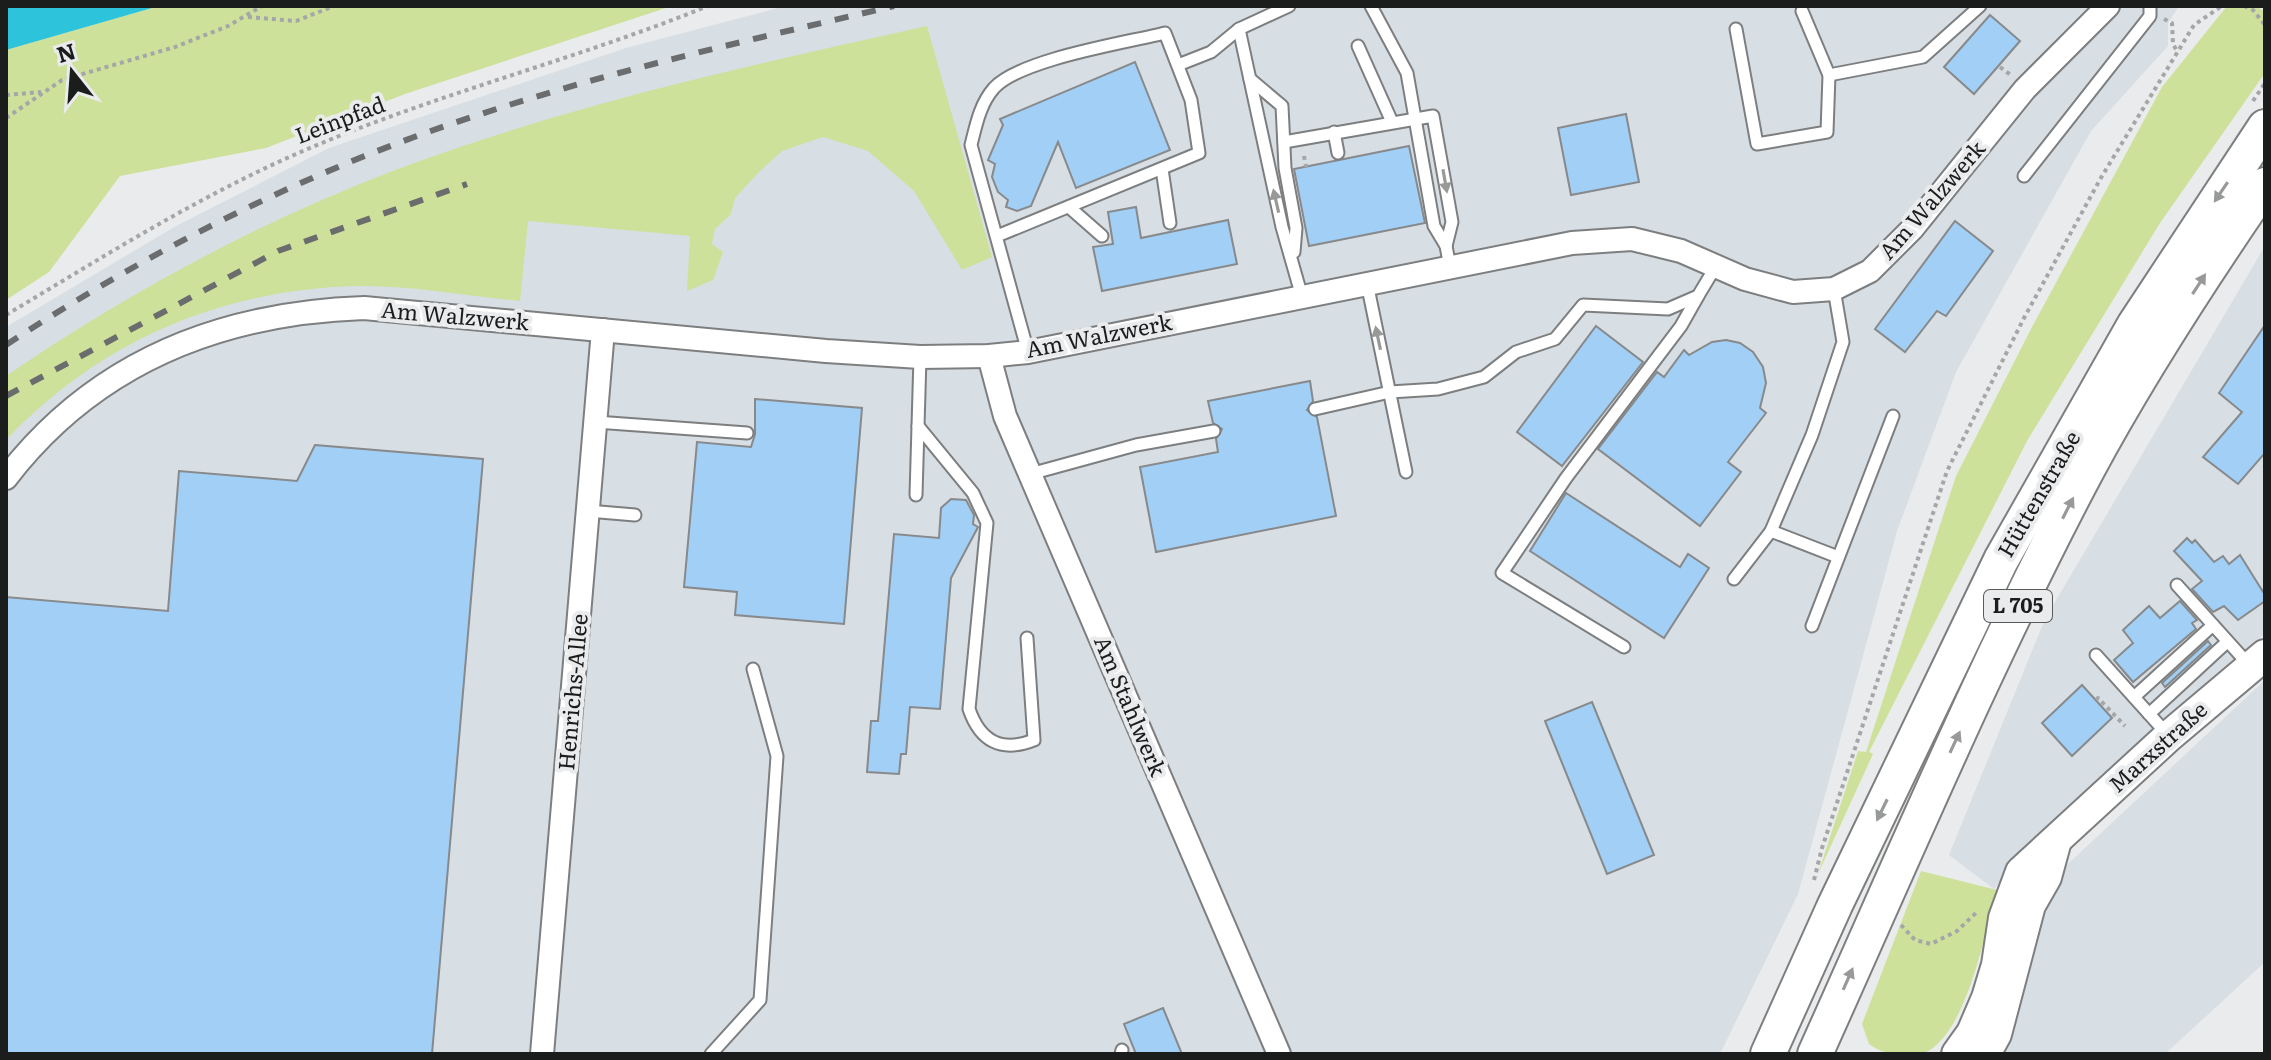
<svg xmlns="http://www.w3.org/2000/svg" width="2271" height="1060" viewBox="0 0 2271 1060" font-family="Literata,serif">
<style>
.built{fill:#d7dee4}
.green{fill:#cee19a}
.water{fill:#2dc3da}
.building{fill:#a1cff6;stroke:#88898a;stroke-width:2}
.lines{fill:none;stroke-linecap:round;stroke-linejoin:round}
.lane-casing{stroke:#7d7e7f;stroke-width:15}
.street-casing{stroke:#7d7e7f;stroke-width:26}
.secondary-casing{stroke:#7d7e7f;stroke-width:34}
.primary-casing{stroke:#7d7e7f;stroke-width:38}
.path{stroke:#a5a6a7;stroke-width:4;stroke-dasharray:4 4;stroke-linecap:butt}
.lane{stroke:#fff;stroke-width:11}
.street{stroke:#fff;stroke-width:22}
.secondary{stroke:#fff;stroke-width:30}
.primary{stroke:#fff;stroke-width:34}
.rail{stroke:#6b6c6d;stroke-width:6;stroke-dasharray:14 14;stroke-linecap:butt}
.oneway{fill:#989999}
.labels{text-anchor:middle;stroke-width:8;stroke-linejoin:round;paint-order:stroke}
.shield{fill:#eaebec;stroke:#595a5a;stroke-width:2}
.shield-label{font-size:20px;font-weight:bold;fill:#1b1c1c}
.street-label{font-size:22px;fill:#1b1c1c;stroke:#eaebec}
</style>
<rect width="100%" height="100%" fill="#eaebec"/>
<g class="built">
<path d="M786,6h1393l-11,17v23l-77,85 -135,241 -59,159 -99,363 -78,160h-1714v-727l170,-101 153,-78 297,-100z"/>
<path d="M2265,246v387l-131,115 -117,112 -23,29 -45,-34 96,-236z"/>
<path d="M2265,680v282l-100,92h-165l12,-19 13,-74 30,-85z"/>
</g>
<g class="green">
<path d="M159,6h513l-267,88 -139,54 -146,28 -71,96 -43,28v-250z"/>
<path d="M2227,6h29l9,6v61l-105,150 -133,218 -158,311 4,2 -55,120 40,-123 8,1 90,-276 76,-149 130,-240z"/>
<path d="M927,26l65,231 -30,13 -48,-79 -46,-40 -45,-14 -41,14 -23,21 -24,26 -4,16 -16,15 -3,15 11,8 -10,28 -26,11 3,-55 -162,-15 -8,80c-54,-5 -110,-16 -164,-15 -136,4 -256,55 -350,154v-64c120,-82 249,-152 384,-204 174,-66 357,-106 537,-146z"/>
<path d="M1921,871l76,19c-12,43 -28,130 -64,158 -9,7 -19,6 -30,6 -13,0 -23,-2 -34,-10l-7,-20z"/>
</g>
<path class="water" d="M6,6h153l-153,44z"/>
<g class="building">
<path d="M1990,15l30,26 -46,53 -30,-27z"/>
<path d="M1135,62l35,88 -94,38 -18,-46 -27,64 -14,5 -11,-4 2,-7 -10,-8 -6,-15 3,-13 -7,-4 15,-35 -3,-6z"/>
<path d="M1626,114l13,68 -68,13 -13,-67z"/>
<path d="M1409,146l16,77 -116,23 -15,-77z"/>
<path d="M1136,207l5,31 87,-18 9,44 -135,27 -9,-44 20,-3 -5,-32z"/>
<path d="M1955,221l38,30 -47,65 -9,-5 -32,41 -30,-23z"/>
<path d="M2265,325v128l-27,31 -35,-27 39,-45 -23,-19z"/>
<path d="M1596,326l47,36 -81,104 -45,-34z"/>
<path d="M1726,340l14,3 13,9 10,15 3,16 -6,25 6,5 -38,49 13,10 -41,54 -102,-77 59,-77 7,5 20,-27 5,5 23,-13z"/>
<path d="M1310,381l3,20 -6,9 10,7 19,99 -180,36 -16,-85 78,-15 -2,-13 6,-10 -9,-6 -5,-22z"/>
<path d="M755,399l107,9 -18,216 -109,-9 2,-23 -53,-5 13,-145 54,5 4,-13z"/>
<path d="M315,445l168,14 -51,595h-426v-457l162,14 11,-140 118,10z"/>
<path d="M1566,493l114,74 8,-13 21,14 -45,70 -134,-87z"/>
<path d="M951,499l15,1 8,15 -1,9 5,3 -27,51 -11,131 -30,-2 -4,47h-5l-2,20 -32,-2 4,-51h7l16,-187 45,4 2,-30z"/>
<path d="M2187,538l5,5 3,-3 19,22 9,-6 6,8 11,-9 25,40v6l-27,19 -14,-14 -11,6 -21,-23 10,-8 -28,-30z"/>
<path d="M2180,601l17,19 -5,3 4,6 -63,53 -19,-22 19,-17 -10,-13 26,-24 11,12z"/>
<path d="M2208,641l3,4 -46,42 -3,-4z"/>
<path d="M2082,685l30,33 -40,38 -30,-33z"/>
<path d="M1592,702l62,153 -47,19 -62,-153z"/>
<path d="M1163,1008l19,46h-46l-12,-30z"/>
</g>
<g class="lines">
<defs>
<g id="lane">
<path d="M1289,6l-50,23 43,198 20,70"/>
<path d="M1371,6l36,67 27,153 12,20 4,21"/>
<path d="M1736,29l21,115 70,-12 2,-57 -27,-64"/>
<path d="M1358,46l34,76"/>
<path d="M1178,65l33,-13 28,-23"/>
<path d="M1829,75l94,-18 57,-51"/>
<path d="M1250,79l32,27 3,62 11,60 -2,24"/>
<path d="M1334,132l4,21"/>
<path d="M1284,142l149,-26 19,106 -6,24"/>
<path d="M1162,169l8,54"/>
<path d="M2024,176l126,-160v-10"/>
<path d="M1069,207l33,29"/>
<path d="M997,236l202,-83 -8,-53 -26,-67c-40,10 -144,26 -171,55 -14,16 -18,37 -23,57l57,207"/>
<path d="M1367,283l39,189"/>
<path d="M1315,409l75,-17 48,-3 46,-12 32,-25 39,-13 28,-34 85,4 30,-13 18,-30"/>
<path d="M596,422l151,11"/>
<path d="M918,426l55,67 14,30 -18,186c11,32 32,44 65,31l-7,-102"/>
<path d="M1030,474l106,-29 78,-14"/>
<path d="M916,495l4,-138"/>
<path d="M588,511l47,4"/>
<path d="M1771,531l67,26"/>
<path d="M1734,579l37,-48 41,-96 31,-93 -9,-53"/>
<path d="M2177,585l73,81"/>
<path d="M1812,626l81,-210"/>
<path d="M1624,647l-122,-74 64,-95 115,-152 17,-30"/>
<path d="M2096,655l72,80"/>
<path d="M2134,697l79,-72"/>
<path d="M2149,714l78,-72"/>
<path d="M711,1054l49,-54 17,-244 -24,-87"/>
<path d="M1121,1054l1,-4"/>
</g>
<g id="street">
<path d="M989,356l16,60 274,638"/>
<path d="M6,478c89,-116 215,-165 358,-170l462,43 94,6 69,-1 39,-4 544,-109 60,-4 49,12 64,28 48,13 41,-3 36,-18 42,-42 113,-140 83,-83"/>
<path d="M542,1054l61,-724"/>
</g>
<g id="secondary">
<path d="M1957,1054l15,-21 15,-35 10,-33 7,-47 17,-46 148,-136 96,-81"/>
<path d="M1985,1054l11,-20 34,-129 16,-28 9,-33"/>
</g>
<g id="primary">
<path d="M1768,1054l67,-149 166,-345 134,-236 130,-197"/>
<path d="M1815,1054c88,-195 171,-393 271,-582 53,-99 115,-194 179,-287"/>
</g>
</defs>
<use href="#lane" class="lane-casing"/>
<use href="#street" class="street-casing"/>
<use href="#secondary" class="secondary-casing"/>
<use href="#primary" class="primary-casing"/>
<g class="path">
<path d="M2244,6l9,4 12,15"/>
<path d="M248,17l48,4 38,-15"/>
<path d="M2164,19l8,4 1,21 4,7"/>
<path d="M2000,67l12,9"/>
<path d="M6,95l35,-3"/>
<path d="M2253,101l12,-18"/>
<path d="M6,118l56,-38 113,-33 53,-21 34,-20"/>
<path d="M1304,156l2,11"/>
<path d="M6,315c97,-58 193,-119 297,-164 132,-57 272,-91 405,-145"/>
<path d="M2096,700l2,-2 27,28"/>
<path d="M1814,880l8,-32 125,-377 77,-153 78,-142 92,-151 28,-19"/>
<path d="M1901,925l14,15 16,4 26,-13 21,-20"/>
</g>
<use href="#lane" class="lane"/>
<use href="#street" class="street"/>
<use href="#secondary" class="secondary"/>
<use href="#primary" class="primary"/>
<g class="rail">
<path d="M6,345c146,-96 305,-176 472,-230 136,-45 276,-76 416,-109"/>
<path d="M6,396l272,-145 189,-67"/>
</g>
</g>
<defs><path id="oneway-solid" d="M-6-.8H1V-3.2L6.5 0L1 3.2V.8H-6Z" transform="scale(2)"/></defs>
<g class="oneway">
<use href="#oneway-solid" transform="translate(1445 181) rotate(80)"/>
<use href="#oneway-solid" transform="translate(2221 192) rotate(124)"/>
<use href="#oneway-solid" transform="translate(1276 201) rotate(-103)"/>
<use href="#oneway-solid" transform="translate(2199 284) rotate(-57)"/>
<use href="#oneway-solid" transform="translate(1378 338) rotate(-102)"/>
<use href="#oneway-solid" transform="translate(2068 508) rotate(-63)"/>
<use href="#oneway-solid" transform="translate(1955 742) rotate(-65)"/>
<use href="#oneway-solid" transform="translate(1882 810) rotate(116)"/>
<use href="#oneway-solid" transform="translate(1848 979) rotate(-66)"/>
</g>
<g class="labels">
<rect class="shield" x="1984" y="590" width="68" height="32" rx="6"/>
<g class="shield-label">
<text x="2018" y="613">L 705</text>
</g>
<g class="street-label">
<text transform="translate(340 120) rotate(-21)" y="8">Leinpfad</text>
<text transform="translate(1932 200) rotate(-49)" y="8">Am Walzwerk</text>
<text transform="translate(455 316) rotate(5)" y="8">Am Walzwerk</text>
<text transform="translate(1099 336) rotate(-11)" y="8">Am Walzwerk</text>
<text transform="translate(2039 494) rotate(-60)" y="8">Hüttenstraße</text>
<text transform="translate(573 692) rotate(-85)" y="8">Henrichs-Allee</text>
<text transform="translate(1130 706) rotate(67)" y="8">Am Stahlwerk</text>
<text transform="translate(2158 747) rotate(-42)" y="8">Marxstraße</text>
</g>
</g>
<rect width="2271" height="1060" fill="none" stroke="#1b1c1c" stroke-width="16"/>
<g transform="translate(72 72) rotate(343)" stroke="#eaebec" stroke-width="6" paint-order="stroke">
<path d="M0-6L14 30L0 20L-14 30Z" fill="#1b1c1c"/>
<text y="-12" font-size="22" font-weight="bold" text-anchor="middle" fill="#1b1c1c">N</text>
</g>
</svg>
